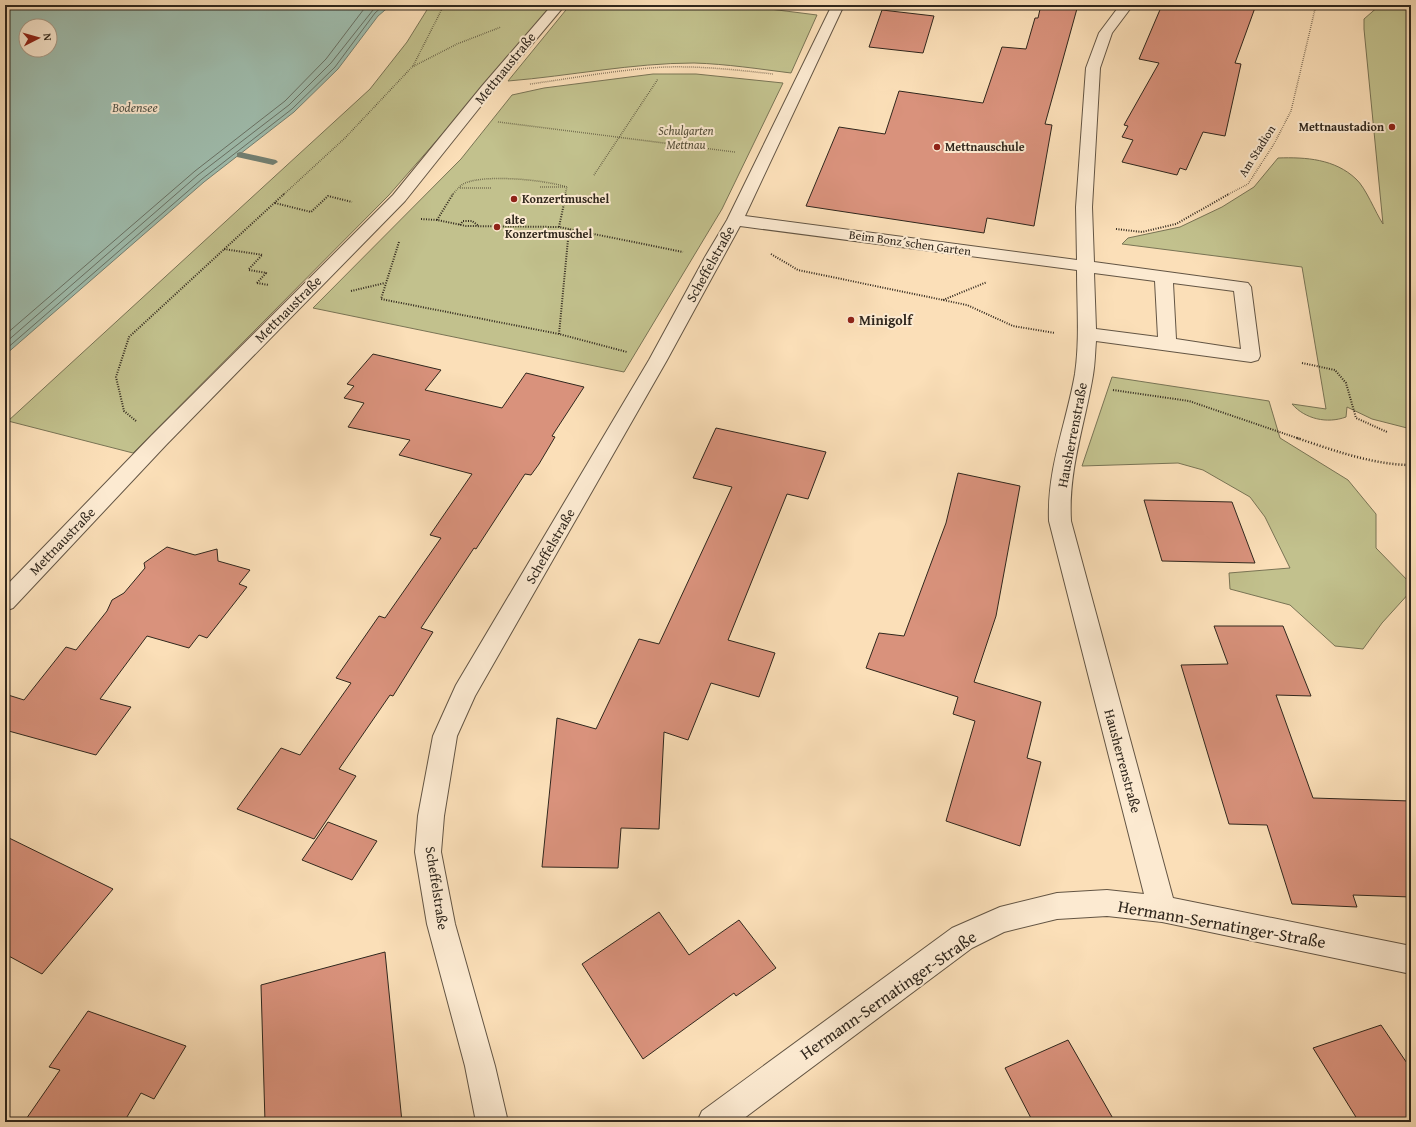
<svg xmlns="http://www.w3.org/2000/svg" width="1416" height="1127" font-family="'Gentium Book Plus',serif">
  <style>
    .green { fill: #c2c18d; stroke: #797455 }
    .water { fill: #9fbdae; stroke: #738174; fill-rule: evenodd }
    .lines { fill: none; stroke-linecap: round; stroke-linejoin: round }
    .shore { stroke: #687266; stroke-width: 1 }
    .stream { fill: #738174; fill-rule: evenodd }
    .building { fill: #d9927c; stroke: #30271d }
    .minor-casing { stroke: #635544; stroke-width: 2 }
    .path-far2 { stroke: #30271d; stroke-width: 1.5; stroke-dasharray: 0.5 1.5; stroke-linecap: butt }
    .path-far1 { stroke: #30271d; stroke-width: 2; stroke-dasharray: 1 1.5; stroke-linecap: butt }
    .path { stroke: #30271d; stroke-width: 2.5; stroke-dasharray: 1 2; stroke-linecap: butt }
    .minor { fill: #fcead1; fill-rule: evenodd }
    .poi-dot { fill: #8f2418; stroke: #fcead1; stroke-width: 1.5 }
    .labels { text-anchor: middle; stroke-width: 4; stroke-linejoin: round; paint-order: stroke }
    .far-poi-label { font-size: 12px; font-weight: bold; fill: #30271d; stroke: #fcead1; text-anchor: start }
    .far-park-label { font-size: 12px; font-style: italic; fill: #544e39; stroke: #fcead1 }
    .far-street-label { font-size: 12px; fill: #30271d; stroke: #fcead1 }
    .far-water-label { font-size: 13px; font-style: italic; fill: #515448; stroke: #fcead1 }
    .street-label { font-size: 14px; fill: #30271d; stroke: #fcead1 }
    .poi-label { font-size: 14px; font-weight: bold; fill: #30271d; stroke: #fcead1; text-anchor: start }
    .near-street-label { font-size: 17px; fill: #30271d; stroke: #fcead1 }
  </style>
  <rect width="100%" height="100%" fill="#fbdfb8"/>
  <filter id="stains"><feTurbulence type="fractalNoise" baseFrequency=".005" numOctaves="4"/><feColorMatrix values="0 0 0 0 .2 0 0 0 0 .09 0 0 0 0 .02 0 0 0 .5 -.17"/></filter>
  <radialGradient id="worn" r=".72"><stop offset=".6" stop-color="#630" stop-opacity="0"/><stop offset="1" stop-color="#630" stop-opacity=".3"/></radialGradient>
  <!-- green -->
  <g class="green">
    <polygon points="430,5 555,5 389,195 133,453 8,421 370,89 407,42"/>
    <path d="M 570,5 L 738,5 L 817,15 L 791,73 C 759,69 727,64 694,63 C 632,63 570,76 508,81 Z"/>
    <path d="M 1380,5 L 1411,5 L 1411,429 L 1372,419 L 1347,407 L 1346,417 C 1327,424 1305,419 1292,404 L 1326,409 L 1302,267 L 1122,244 L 1128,238 L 1180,227 L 1222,207 L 1254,187 L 1278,158 C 1306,157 1335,159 1356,179 C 1366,188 1375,212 1383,224 L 1364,29 L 1364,19 Z"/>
    <polygon points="653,74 696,74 783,83 722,209 624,372 313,308 461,159 512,95 544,88"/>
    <polygon points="1112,377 1269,401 1280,438 1348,480 1376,514 1376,548 1411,584 1411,591 1382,623 1363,649 1335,646 1290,605 1230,589 1229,573 1290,568 1265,517 1250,497 1203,470 1178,463 1082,466"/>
  </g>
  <!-- water -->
  <path class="water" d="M 5,5 L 391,5 L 378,16 L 338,69 L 294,112 L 204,182 L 5,355 ZM 26,26 L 50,26 L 50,50 L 26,50 Z"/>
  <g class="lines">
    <!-- shore -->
    <g class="shore">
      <polyline points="5,335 195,171 285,101 326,59 367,5"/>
      <polyline points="5,343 198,175 289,105 331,63 377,5"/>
      <polyline points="5,350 202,179 292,109 335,67 375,13 384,5"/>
    </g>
    <!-- stream -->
    <polygon class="stream" points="240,152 276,160 278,162 273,165 237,157 237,153"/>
  </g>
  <!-- building -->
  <g class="building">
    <polygon points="1041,5 1078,5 1045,124 1052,125 1034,226 987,218 984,233 806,206 839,127 885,134 899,91 983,103 1002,47 1026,49 1035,18 1038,18"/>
    <polygon points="1162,5 1256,5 1235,63 1241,64 1225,136 1203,132 1186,170 1180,168 1177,175 1122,162 1133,140 1122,137 1128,126 1124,125 1159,63 1139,59"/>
    <polygon points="882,10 934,16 923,53 869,47"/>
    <polygon points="373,354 441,370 425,390 502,408 526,373 584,387 552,436 555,437 539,464 531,475 525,474 476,549 474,548 421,628 433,632 393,696 390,695 339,769 356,776 314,839 237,809 281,748 300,755 351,683 336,678 379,616 385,618 441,538 430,535 472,474 399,455 410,440 348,427 364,403 344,398 354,386 347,384"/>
    <polygon points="716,428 826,452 808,499 787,494 728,640 775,653 759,697 711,683 688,740 664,732 659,829 621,828 618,868 542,867 557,718 596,729 639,639 659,644 732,487 693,478"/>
    <polygon points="958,473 1020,486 996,616 974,682 1041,702 1027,758 1041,762 1020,846 946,821 975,721 953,714 958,697 866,668 879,633 904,636 946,523"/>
    <polygon points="1144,500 1232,502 1255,563 1162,561"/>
    <polygon points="167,547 195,555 217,549 218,561 250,570 239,584 247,587 207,638 199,635 189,648 147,636 100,699 131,707 96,755 5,730 5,694 24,700 66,647 76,650 107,611 112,600 124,593 145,568 144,563"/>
    <polygon points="1214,626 1283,626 1311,696 1276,695 1313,798 1411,801 1411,897 1353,895 1357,907 1292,904 1267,825 1229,824 1181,665 1228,664"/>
    <polygon points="328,822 377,841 352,880 302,860"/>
    <polygon points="5,836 113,889 42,974 5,954"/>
    <polygon points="659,912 689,955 739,920 776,968 736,996 734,993 643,1059 582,964"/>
    <polygon points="385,952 402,1122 265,1122 261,985"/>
    <polygon points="88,1011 186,1046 154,1099 141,1093 124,1122 24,1122 60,1070 49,1067"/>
    <polygon points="1381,1025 1411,1069 1411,1122 1359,1122 1313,1048"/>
    <polygon points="1068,1040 1115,1122 1033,1122 1005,1068"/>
  </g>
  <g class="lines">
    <!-- minor casing -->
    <g class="minor-casing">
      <g id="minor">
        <polygon points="552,5 565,5 492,92 405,201 166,445 13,608 5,611 5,587 152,435 393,195 482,86"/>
        <path d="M 832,5 L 844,5 L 745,216 L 1077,260 L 1076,207 L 1086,68 L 1099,33 L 1120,5 L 1133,5 L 1112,33 L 1100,68 L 1092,207 L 1094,262 L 1248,283 L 1251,287 L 1260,356 L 1258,360 L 1251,362 L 1096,341 C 1095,352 1095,364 1093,375 C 1085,424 1068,470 1071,521 L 1173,898 L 1411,946 L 1411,974 L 1162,922 L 1107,916 L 1057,919 L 1004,932 L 972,948 L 739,1122 L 697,1122 L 702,1111 L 952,928 L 1000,907 L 1057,893 L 1107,890 L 1144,894 L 1049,521 C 1047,468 1066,425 1075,374 C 1080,340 1077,305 1077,270 L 740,226 L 667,360 L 475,696 L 457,736 L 444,816 L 441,852 L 455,924 L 495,1066 L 508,1122 L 476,1122 L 465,1066 L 427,924 L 415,852 L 418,816 L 433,736 L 456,685 L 649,360 L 705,257 L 727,220 ZM 1094,273 L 1155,281 L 1158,337 L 1096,329 ZM 1173,283 L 1234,291 L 1241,349 L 1176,339 Z"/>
      </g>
    </g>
    <!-- path-far2 -->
    <g class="path-far2">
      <polyline points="1360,5 1360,10"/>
      <polyline points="413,66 444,5"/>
      <path d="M 530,84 C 575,78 621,69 666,67 C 702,66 738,70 773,74"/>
      <polyline points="498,122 735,152"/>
      <polyline points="594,175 658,79"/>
      <polyline points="540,187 566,187"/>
      <polyline points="460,188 491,188"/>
      <polyline points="283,195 345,138 412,67 457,44 501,27"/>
      <path d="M 452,195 C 456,191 460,185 465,183 C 487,174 545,180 567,187"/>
      <polyline points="565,195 567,187"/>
      <polyline points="1227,195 1248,184 1274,144 1291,111 1316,5"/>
    </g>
    <!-- path-far1 -->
    <g class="path-far1">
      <polyline points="275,203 311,212 328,196 352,202"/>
      <polyline points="421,219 437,220 466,226 559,227 683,252"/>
      <polyline points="437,220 453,194"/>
      <polyline points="460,225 463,221 472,221 479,226"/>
      <polyline points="559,227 566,194"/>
      <polyline points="1116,229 1142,232 1176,224 1229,194"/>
      <polyline points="399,242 381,299 559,334 627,352"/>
      <polyline points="224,249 263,255"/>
      <polyline points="771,254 798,270 967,305 1013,326 1055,333"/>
      <polyline points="249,269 262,255"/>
      <polyline points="249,270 267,273"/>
      <polyline points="257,283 269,285"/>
      <polyline points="257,283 266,273"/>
      <polyline points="351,291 385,283"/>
      <polyline points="943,300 987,282"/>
      <polyline points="559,334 569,229"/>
      <polyline points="1302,363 1335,370 1346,383 1356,418 1387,432"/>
      <polyline points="1113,390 1189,401 1300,439"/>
      <polyline points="136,421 124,411 116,377 129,337 284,194"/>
    </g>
    <!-- path -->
    <path class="path" d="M 1297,438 C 1332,450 1374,465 1411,465"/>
    <!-- minor -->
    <use href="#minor" class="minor"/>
  </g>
  <!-- markers -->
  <g class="poi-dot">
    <circle cx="1392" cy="127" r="4"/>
    <circle cx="937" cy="147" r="4"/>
    <circle cx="514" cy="199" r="4"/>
    <circle cx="497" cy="227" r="4"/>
    <circle cx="851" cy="320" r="4"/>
  </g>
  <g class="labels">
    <!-- far-poi labels -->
    <g class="far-poi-label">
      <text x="1384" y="131" text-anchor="end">Mettnaustadion</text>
      <text x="945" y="151">Mettnauschule</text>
      <text x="522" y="203">Konzertmuschel</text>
      <text x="505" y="224">alte<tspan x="505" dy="14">Konzertmuschel</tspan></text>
    </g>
    <!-- far-park labels -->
    <g class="far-park-label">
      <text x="686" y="135">Schulgarten<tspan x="686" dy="14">Mettnau</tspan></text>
    </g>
    <!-- far-street labels -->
    <g class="far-street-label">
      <text transform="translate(1257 151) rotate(-58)" y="4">Am Stadion</text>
      <text transform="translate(910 243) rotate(8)" y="4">Beim Bonz´schen Garten</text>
    </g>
    <!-- far-water labels -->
    <g class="far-water-label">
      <text x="135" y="112">Bodensee</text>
    </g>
    <!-- street labels -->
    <g class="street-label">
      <text transform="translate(505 68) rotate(-51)" y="5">Mettnaustraße</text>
      <text transform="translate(710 264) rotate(-61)" y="5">Scheffelstraße</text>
      <text transform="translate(288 309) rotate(-45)" y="5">Mettnaustraße</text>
      <text transform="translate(1072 435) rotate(-79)" y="5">Hausherrenstraße</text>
      <text transform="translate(62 541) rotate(-46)" y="5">Mettnaustraße</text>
      <text transform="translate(550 546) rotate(-60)" y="5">Scheffelstraße</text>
      <text transform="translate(1123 761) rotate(75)" y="5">Hausherrenstraße</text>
      <text transform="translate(437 888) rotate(81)" y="5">Scheffelstraße</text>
    </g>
    <!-- poi labels -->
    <g class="poi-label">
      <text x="859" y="325">Minigolf</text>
    </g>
    <!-- near-street labels -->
    <g class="near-street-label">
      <text transform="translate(1222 924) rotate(10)" y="6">Hermann-Sernatinger-Straße</text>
      <text transform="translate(888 995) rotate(-35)" y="6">Hermann-Sernatinger-Straße</text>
    </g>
  </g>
  <!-- margin -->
  <rect width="1416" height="1127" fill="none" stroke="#fbdfb8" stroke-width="20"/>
  <rect x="6" y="6" width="1404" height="1115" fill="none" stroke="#30271d" stroke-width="2"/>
  <rect x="10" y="10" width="1396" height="1107" fill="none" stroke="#30271d"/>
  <!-- north arrow -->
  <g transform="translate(38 38) rotate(84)"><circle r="19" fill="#fcead1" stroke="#aa9c89"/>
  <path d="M0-3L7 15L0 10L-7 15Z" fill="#8f2418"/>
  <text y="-6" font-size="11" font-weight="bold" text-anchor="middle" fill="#30271d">N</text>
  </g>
  <rect width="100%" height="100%" filter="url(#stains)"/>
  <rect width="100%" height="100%" fill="url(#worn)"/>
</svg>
